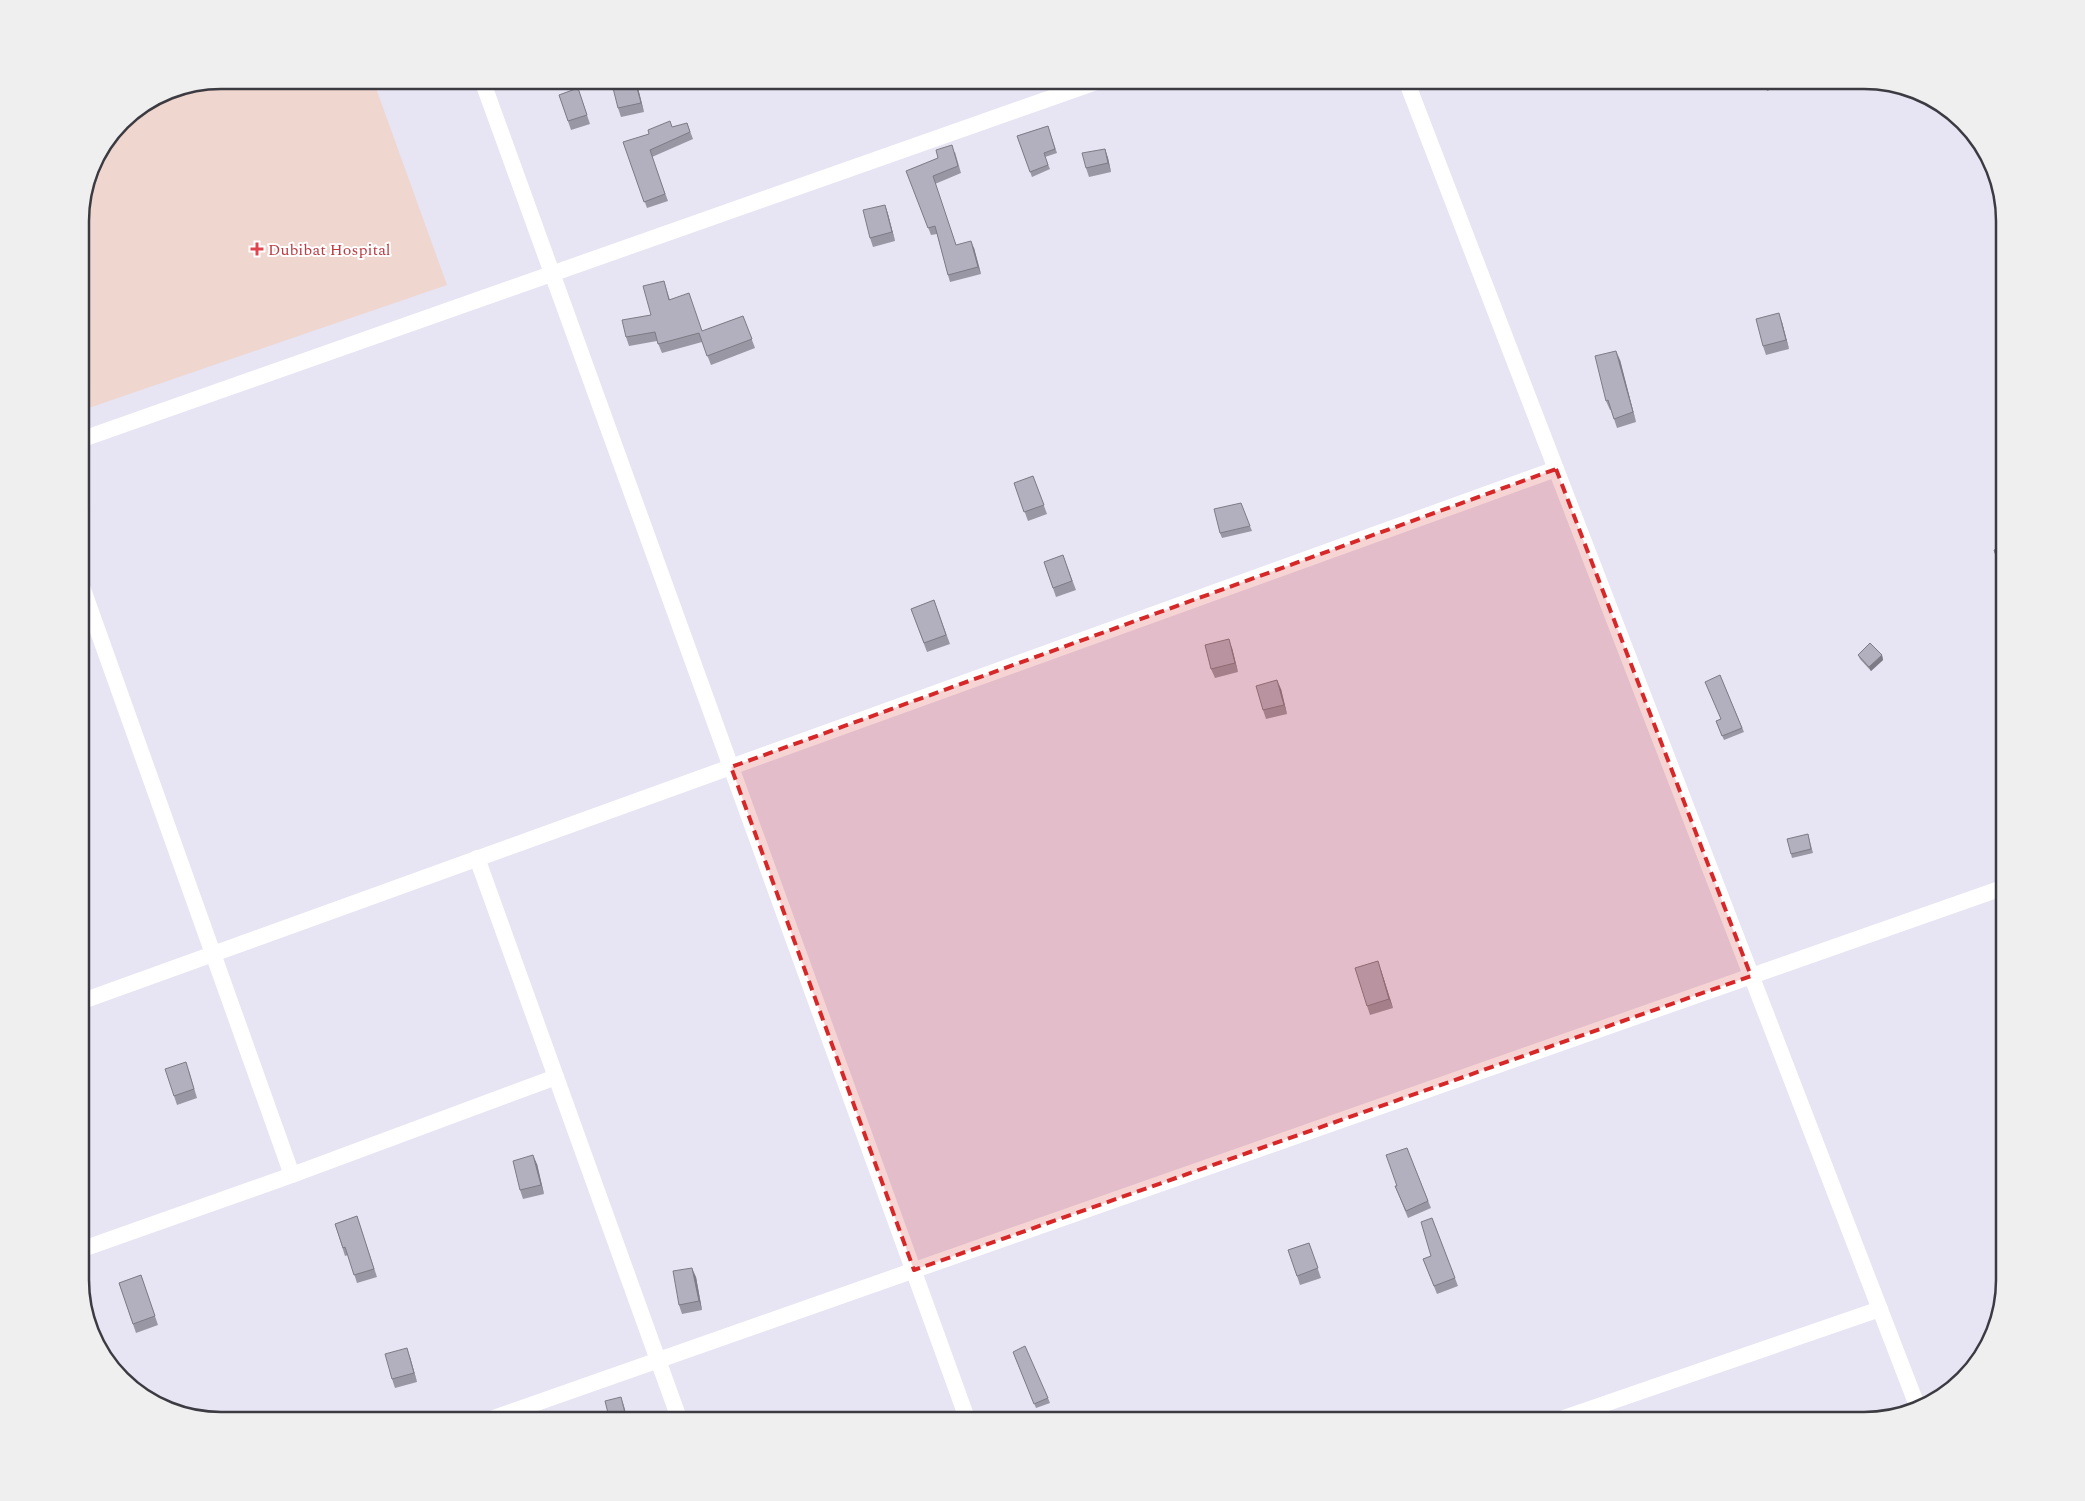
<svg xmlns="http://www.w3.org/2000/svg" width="2085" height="1501" font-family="Spectral,serif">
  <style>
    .medical { fill: #efd6cf }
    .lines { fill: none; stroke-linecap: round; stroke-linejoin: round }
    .street { stroke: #fff; stroke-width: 16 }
    .wall { fill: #9997a3 }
    .shaded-wall { fill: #7d7b85 }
    .building { fill: #b2b0be; stroke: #7d7b85 }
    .marked { fill: #d62828; fill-opacity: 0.2; stroke: #d62828; stroke-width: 4; stroke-dasharray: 10 6; stroke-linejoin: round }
    .health-dot { fill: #e0444e; stroke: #fff; stroke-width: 2 }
    .labels { text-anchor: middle; stroke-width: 4; stroke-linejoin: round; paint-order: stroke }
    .health-label { font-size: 16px; fill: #be3a42; stroke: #fff; text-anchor: start }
    .rim { fill: none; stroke: #3c3b41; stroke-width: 2.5 }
  </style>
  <rect width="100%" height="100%" fill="#e7e4f3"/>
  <!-- medical -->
  <polygon class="medical" points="221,80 373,80 447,285 80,411 80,212 94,159 122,121 167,91"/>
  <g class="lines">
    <!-- street -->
    <g class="street">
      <polyline points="482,80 968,1421"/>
      <polyline points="1406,80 1918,1408"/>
      <polyline points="80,440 1102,80"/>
      <polyline points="80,581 292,1175"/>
      <polyline points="477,858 680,1421"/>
      <polyline points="80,1002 1556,469"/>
      <polyline points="80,1250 292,1175 556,1077"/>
      <polyline points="485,1421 2005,887"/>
      <polyline points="1555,1421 1880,1309"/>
    </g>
  </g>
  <!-- wall -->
  <g class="wall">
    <polygon points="636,80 644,112 621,117 618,108"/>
    <polygon points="1762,80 1796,80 1767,91"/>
    <polygon points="578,88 590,124 571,130 559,95"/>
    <polygon points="687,123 693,139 652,157 668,201 647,208 623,142"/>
    <polygon points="1048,126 1057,153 1045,157 1050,169 1032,177 1017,136"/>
    <polygon points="1105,149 1108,158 1111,172 1089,177 1086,168"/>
    <polygon points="955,152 961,173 935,184 956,245 974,248 981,274 950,282 948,275 937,234 931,235 906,171"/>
    <polygon points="885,205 888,214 895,241 873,247 870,238"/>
    <polygon points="664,281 670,300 702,331 743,316 755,348 711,365 702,342 662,353 657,341 629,346 626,337 651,315"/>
    <polygon points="1782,322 1789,349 1766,355 1763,346"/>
    <polygon points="1620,360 1636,422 1617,428 1611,410 1610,410 1606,401"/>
    <polygon points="1033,476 1047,514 1028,521 1014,483"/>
    <polygon points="1250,526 1252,531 1222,538 1220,533"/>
    <polygon points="1063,555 1076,590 1056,597 1044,562"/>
    <polygon points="934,600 950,644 927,652 911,609"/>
    <polygon points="1232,648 1238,672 1215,678 1211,669"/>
    <polygon points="1858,655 1882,655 1883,660 1871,671 1860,659"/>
    <polygon points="1720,675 1744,732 1724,740 1716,721 1721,719"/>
    <polygon points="1281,689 1287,714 1266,719 1263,710"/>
    <polygon points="1808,834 1813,853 1792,858 1791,854"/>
    <polygon points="1381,970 1393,1008 1370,1015 1367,1006"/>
    <polygon points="189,1071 197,1098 177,1105 174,1096"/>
    <polygon points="1407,1148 1431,1208 1408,1218 1395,1186 1397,1186"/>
    <polygon points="537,1164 544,1194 523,1199 520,1190"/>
    <polygon points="357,1216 377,1277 357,1283 348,1255 345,1256 335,1224"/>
    <polygon points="1432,1218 1458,1286 1437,1294 1423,1259 1431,1256"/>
    <polygon points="1309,1243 1321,1278 1300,1285 1288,1250"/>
    <polygon points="141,1275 158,1325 136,1333 119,1283"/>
    <polygon points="696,1277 702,1310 682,1314 679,1305"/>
    <polygon points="1013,1352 1048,1398 1050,1403 1036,1408"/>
    <polygon points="410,1357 417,1382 395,1388 392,1379"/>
  </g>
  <!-- shaded-wall -->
  <g class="shaded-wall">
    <polygon points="635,80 636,80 644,112 641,103"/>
    <polygon points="1105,149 1108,158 1111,172 1108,163"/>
    <polygon points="885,205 888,214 895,241 892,232"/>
    <polygon points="971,241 974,248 981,274 978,267"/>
    <polygon points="1779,313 1782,322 1789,349 1786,340"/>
    <polygon points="1616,351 1620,360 1636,422 1633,412"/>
    <polygon points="1229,639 1232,648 1238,672 1235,663"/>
    <polygon points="1882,655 1883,660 1871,671 1869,667"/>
    <polygon points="1277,680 1281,689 1287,714 1284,705"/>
    <polygon points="1378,961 1381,970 1393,1008 1389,999"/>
    <polygon points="533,1155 537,1164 544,1194 541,1185"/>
    <polygon points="692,1268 696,1277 702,1310 699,1301"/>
    <polygon points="407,1348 410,1357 417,1382 414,1373"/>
    <polygon points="621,1397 624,1406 628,1421 627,1421"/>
  </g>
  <!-- building -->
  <g class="building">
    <polygon points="611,80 635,80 641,103 618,108"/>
    <polygon points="578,88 587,115 568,121 559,95"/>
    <polygon points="670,121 672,127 687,123 690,132 650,150 665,194 644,202 623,142 649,134 648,130"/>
    <polygon points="1048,126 1055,149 1044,153 1048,165 1030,172 1017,136"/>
    <polygon points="952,145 958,166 933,176 956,245 971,241 978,267 948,275 935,226 928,228 906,171 938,158 936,150"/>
    <polygon points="1105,149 1108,163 1086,168 1082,153"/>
    <polygon points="885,205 892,232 870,238 863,210"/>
    <polygon points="664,281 669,300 689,293 702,331 743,316 752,339 707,356 699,333 658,344 655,332 626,337 622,320 651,315 643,286"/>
    <polygon points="1779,313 1786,340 1763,346 1756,319"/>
    <polygon points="1616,351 1633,412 1614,419 1608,400 1606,401 1595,356"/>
    <polygon points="1033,476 1044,505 1024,512 1014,483"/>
    <polygon points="1241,503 1250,526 1220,533 1214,509"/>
    <polygon points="2005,546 2005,582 1994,550"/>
    <polygon points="1063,555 1072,581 1053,588 1044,562"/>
    <polygon points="934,600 946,635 924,643 911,609"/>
    <polygon points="1229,639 1235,663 1211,669 1205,645"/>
    <polygon points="1870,643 1882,655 1869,667 1858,655"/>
    <polygon points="1720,675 1742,728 1722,736 1716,721 1721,719 1705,682"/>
    <polygon points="1277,680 1284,705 1263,710 1256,686"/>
    <polygon points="1808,834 1811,849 1791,854 1787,839"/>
    <polygon points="1378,961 1389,999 1367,1006 1355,968"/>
    <polygon points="186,1062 194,1089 174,1096 165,1069"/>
    <polygon points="1407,1148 1428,1201 1406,1211 1395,1186 1397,1186 1386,1155"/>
    <polygon points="533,1155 541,1185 520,1190 513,1161"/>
    <polygon points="357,1216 374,1269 354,1275 345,1247 343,1248 335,1224"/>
    <polygon points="1432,1218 1455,1278 1434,1286 1423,1259 1431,1256 1421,1222"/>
    <polygon points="1309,1243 1318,1268 1297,1276 1288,1250"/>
    <polygon points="692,1268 699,1301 679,1305 673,1271"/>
    <polygon points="141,1275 155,1316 133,1324 119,1283"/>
    <polygon points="1025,1346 1048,1398 1034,1404 1013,1352"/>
    <polygon points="407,1348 414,1373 392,1379 385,1354"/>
    <polygon points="621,1397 627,1421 610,1421 605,1401"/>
  </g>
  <!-- marked area -->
  <path class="marked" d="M 1556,469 L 1751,976 L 914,1270 L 731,767 Z"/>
  <!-- markers -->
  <path class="health-dot" d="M254.5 241.5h5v5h5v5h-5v5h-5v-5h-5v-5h5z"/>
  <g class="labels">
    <!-- health labels -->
    <g class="health-label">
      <text x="268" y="255">Dubibat Hospital</text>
    </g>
  </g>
  <!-- crop -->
  <path d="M0 0H2085V1501H0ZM221 89H1864A132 132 0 0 1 1996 221V1280A132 132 0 0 1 1864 1412H221A132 132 0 0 1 89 1280V221A132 132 0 0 1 221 89Z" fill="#efeff0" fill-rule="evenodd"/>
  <path class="rim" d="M221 89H1864A132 132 0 0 1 1996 221V1280A132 132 0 0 1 1864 1412H221A132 132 0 0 1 89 1280V221A132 132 0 0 1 221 89Z"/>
</svg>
